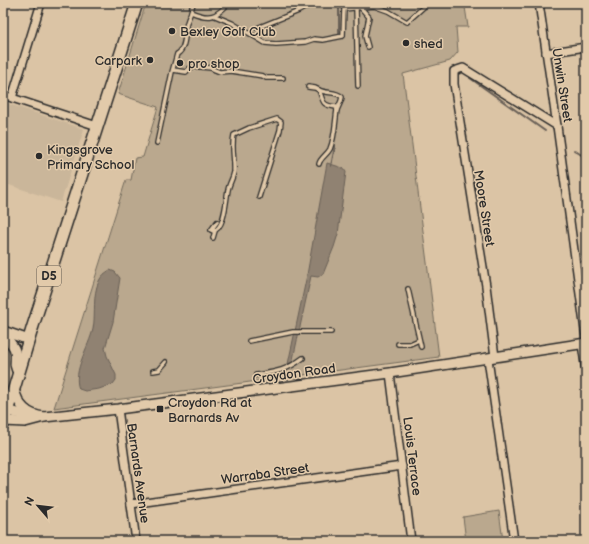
<svg xmlns="http://www.w3.org/2000/svg" width="589" height="544" font-family="'Balsamiq Sans',sans-serif">
  <style>
    .built { fill: #cab69a }
    .green { fill: #baa88e; stroke: #726a5c }
    .water { fill: #908272; stroke: #685f56 }
    .lines { fill: none; stroke-linecap: round; stroke-linejoin: round }
    .stream { stroke: #685f56; stroke-width: 2 }
    .service-casing { stroke: #2b2b2b; stroke-width: 6 }
    .minor-casing { stroke: #2b2b2b; stroke-width: 10 }
    .secondary-casing { stroke: #2b2b2b; stroke-width: 12 }
    .primary-casing { stroke: #2b2b2b; stroke-width: 14 }
    .service { stroke: #e2caaa; stroke-width: 3.5 }
    .minor { stroke: #e2caaa; stroke-width: 7 }
    .secondary { stroke: #e2caaa; stroke-width: 9 }
    .primary { stroke: #e2caaa; stroke-width: 11 }
    .poi-dot { fill: #2b2b2b; stroke: #e2caaa; stroke-width: 1.5 }
    .labels { text-anchor: middle; stroke-width: 3; stroke-linejoin: round; paint-order: stroke }
    .shield { fill: #e2caaa; stroke: #625b51; stroke-width: 1 }
    .shield-label { font-size: 12px; font-weight: bold; fill: #2b2b2b }
    .poi-label { font-size: 13px; fill: #2b2b2b; stroke: #e2caaa; text-anchor: start }
    .street-label { font-size: 13px; fill: #2b2b2b; stroke: #e2caaa }
  </style>
  <rect width="100%" height="100%" fill="#dbc4a5"/>
  <filter id="ink" filterUnits="userSpaceOnUse"><feTurbulence type="fractalNoise" baseFrequency=".025" numOctaves="2"/><feDisplacementMap in="SourceGraphic" scale="8" xChannelSelector="R" yChannelSelector="G"/><feConvolveMatrix kernelMatrix="1 2 1 2 8 2 1 2 1" color-interpolation-filters="sRGB"/></filter>
  <g filter="url(#ink)">
    <!-- built -->
    <polygon class="built" points="3,102 84,129 61,202 3,183"/>
    <!-- green -->
    <g class="green">
      <polygon points="146,3 486,3 486,5 465,7 468,27 456,27 458,52 450,61 403,74 439,357 54,408 126,180 131,180 135,158 143,157 158,107 118,94"/>
      <polygon points="499,511 503,541 466,541 463,517"/>
    </g>
    <!-- water -->
    <g class="water">
      <polygon points="327,163 343,168 346,172 338,234 334,247 323,274 318,277 311,276 292,364 288,364 307,275"/>
      <path d="M 110,270 L 115,272 L 120,278 L 113,322 L 105,348 L 107,356 L 116,375 L 116,380 L 113,384 L 99,389 L 85,391 L 79,389 C 72,371 89,347 93,329 C 96,313 92,296 99,281 C 102,275 105,273 110,270 Z"/>
    </g>
    <g class="lines">
      <!-- stream -->
      <g class="stream">
        <polyline points="339,7 339,33"/>
        <polyline points="470,78 545,131"/>
        <polyline points="574,150 586,158"/>
        <polyline points="331,166 335,146"/>
      </g>
      <!-- service casing -->
      <g class="service-casing">
        <g id="service">
          <path d="M 193,3 L 191,12 C 210,20 216,17 229,3"/>
          <polyline points="356,8 358,86"/>
          <polyline points="361,8 369,17 365,36 368,47"/>
          <polyline points="215,16 232,23 265,43 276,44 305,42 314,39 323,40 343,36 344,9 374,6 388,11 407,22 428,3"/>
          <polyline points="257,28 299,11 313,3"/>
          <polyline points="173,70 186,72 191,67 201,67 211,68 215,70 220,72 231,71 263,76 266,78 283,78"/>
          <path d="M 308,87 L 315,88 L 319,90 C 324,102 321,105 336,107 L 337,110 C 335,123 335,137 330,149 C 327,155 320,158 319,164"/>
          <path d="M 319,90 C 327,94 336,91 342,97 L 341,101 L 337,110"/>
          <path d="M 157,143 L 172,72 L 177,54 C 185,50 185,36 186,28 C 186,23 189,17 191,12"/>
          <path d="M 217,222 L 211,230 L 213,231 C 225,229 226,199 228,190 C 229,184 233,178 234,172 C 235,160 231,147 234,135 L 249,128 L 277,119 L 281,122 L 280,130 L 259,197"/>
          <polyline points="213,238 215,231"/>
          <polyline points="408,289 421,347"/>
          <polyline points="249,341 293,332 331,332"/>
          <polyline points="398,344 410,344 419,340"/>
          <polyline points="153,371 159,370 166,362"/>
          <path d="M 256,375 C 276,372 286,371 303,358"/>
        </g>
      </g>
      <!-- minor casing -->
      <g class="minor-casing">
        <g id="minor">
          <polyline points="539,3 557,126 586,338"/>
          <polyline points="546,53 586,47"/>
          <polyline points="3,95 97,126"/>
          <polyline points="12,98 41,3"/>
          <polyline points="582,344 586,371"/>
          <polyline points="495,357 486,286 454,84 454,71 463,68 557,126"/>
          <polyline points="488,359 514,541"/>
          <polyline points="390,373 411,541"/>
          <polyline points="118,409 136,541"/>
          <polyline points="131,504 402,466"/>
        </g>
      </g>
      <!-- secondary casing -->
      <g class="secondary-casing">
        <g id="secondary">
          <polyline points="3,331 29,340"/>
          <path d="M 3,335 C 8,340 14,345 15,351 C 17,361 12,363 19,374"/>
          <path d="M 14,389 C 18,406 27,415 44,417"/>
          <polyline points="8,411 32,416"/>
          <polyline points="4,421 25,422 44,417 118,409 390,373 586,343"/>
        </g>
      </g>
      <!-- primary casing -->
      <g class="primary-casing">
        <polyline id="primary" points="3,425 32,329 137,3"/>
      </g>
      <!-- service -->
      <use href="#service" class="service"/>
      <!-- minor -->
      <use href="#minor" class="minor"/>
      <!-- secondary -->
      <use href="#secondary" class="secondary"/>
      <!-- primary -->
      <use href="#primary" class="primary"/>
    </g>
  </g>
  <!-- markers -->
  <g class="poi-dot">
    <circle cx="172" cy="31" r="4"/>
    <circle cx="406" cy="43" r="4"/>
    <circle cx="150" cy="60" r="4"/>
    <circle cx="180" cy="63" r="4"/>
    <circle cx="39" cy="156" r="4"/>
    <rect x="156" y="405" width="8" height="8" rx="2"/>
  </g>
  <g class="labels">
    <!-- shield labels -->
    <rect class="shield" x="37" y="266" width="24" height="20" rx="3"/>
    <g class="shield-label">
      <text x="49" y="280">D5</text>
    </g>
    <!-- poi labels -->
    <g class="poi-label">
      <text x="180" y="36">Bexley Golf Club</text>
      <text x="414" y="48">shed</text>
      <text x="142" y="65" text-anchor="end">Carpark</text>
      <text x="188" y="68">pro shop</text>
      <text x="47" y="154">Kingsgrove<tspan x="47" dy="15">Primary School</tspan></text>
      <text x="168" y="407">Croydon Rd at<tspan x="168" dy="15">Barnards Av</tspan></text>
    </g>
    <!-- street labels -->
    <g class="street-label">
      <text transform="translate(563 85) rotate(81)" y="5">Unwin Street</text>
      <text transform="translate(485 208) rotate(81)" y="5">Moore Street</text>
      <text transform="translate(294 373) rotate(-8)" y="5">Croydon Road</text>
      <text transform="translate(413 456) rotate(83)" y="5">Louis Terrace</text>
      <text transform="translate(139 473) rotate(82)" y="5">Barnards Avenue</text>
      <text transform="translate(265 473) rotate(-8)" y="5">Warraba Street</text>
    </g>
  </g>
  <!-- margin -->
  <rect width="589" height="544" fill="none" stroke="#e2caaa" stroke-width="16"/>
  <rect x="8" y="8" width="573" height="528" fill="none" stroke="#2b2b2b" stroke-width="1.5" filter="url(#ink)"/>
  <!-- north arrow -->
  <g transform="translate(38 506) rotate(298)" stroke="#e2caaa" stroke-width="3" paint-order="stroke">
  <path d="M0-3L7 15L0 10L-7 15Z" fill="#2b2b2b"/>
  <text y="-6" font-size="11" font-weight="bold" text-anchor="middle" fill="#2b2b2b">N</text>
  </g>
</svg>
